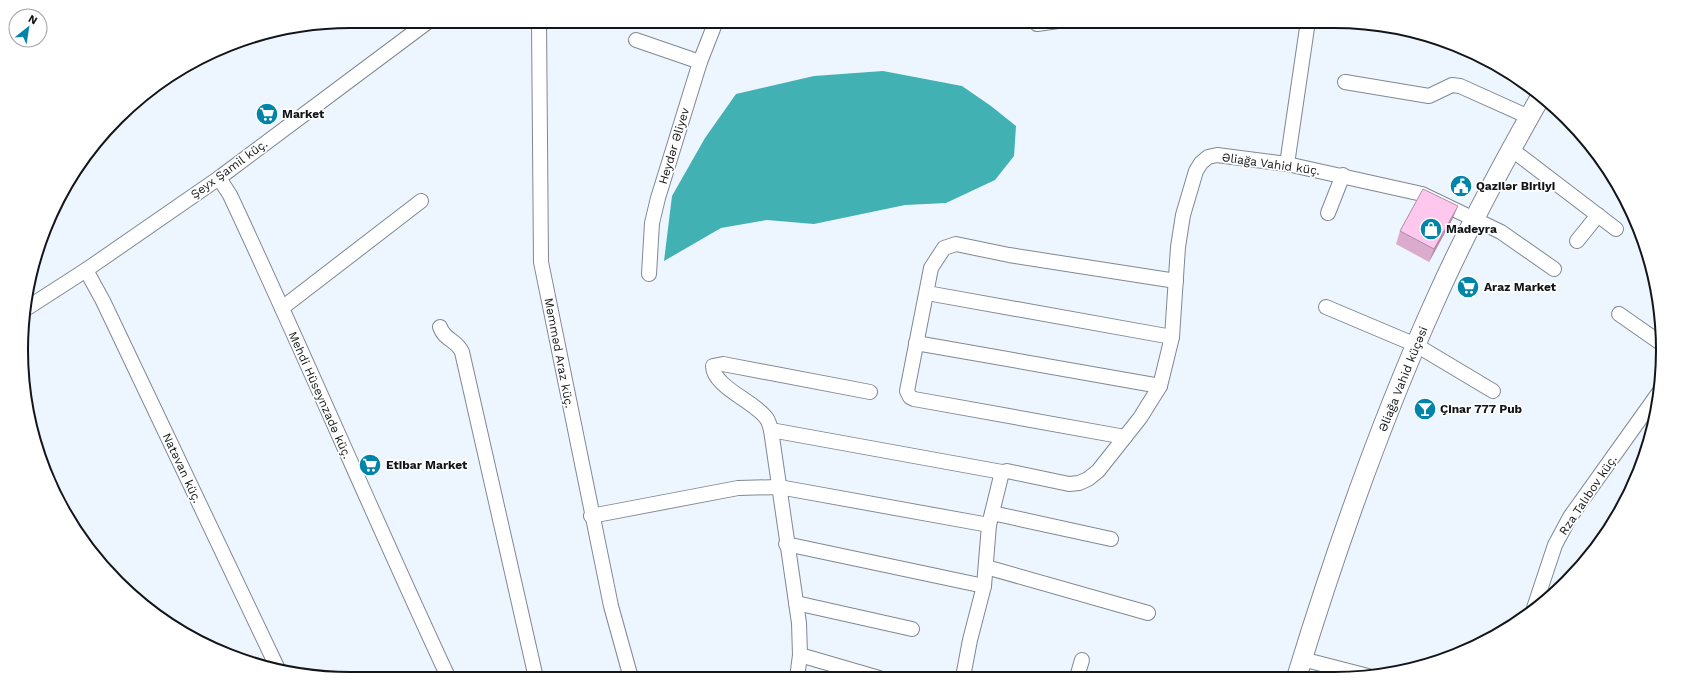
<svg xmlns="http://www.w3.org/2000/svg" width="1684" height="700" font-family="'Work Sans',sans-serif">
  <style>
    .water { fill: #42b1b4 }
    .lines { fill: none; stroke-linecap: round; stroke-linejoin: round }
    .minor-casing { stroke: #818891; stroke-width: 16 }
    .secondary-casing { stroke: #818891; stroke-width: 21 }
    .minor { stroke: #fff; stroke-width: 14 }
    .secondary { stroke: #fff; stroke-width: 19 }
    .wall { fill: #daabcd }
    .shaded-wall { fill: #b18ba7 }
    .building { fill: #fdc7ee; stroke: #b18ba7 }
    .labels { text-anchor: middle; stroke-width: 3.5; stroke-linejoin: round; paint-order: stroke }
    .poi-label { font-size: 12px; font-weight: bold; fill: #131619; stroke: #fff; text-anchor: start }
    .street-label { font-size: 12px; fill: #131619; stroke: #fff }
    .rim { fill: none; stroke: #131619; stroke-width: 2 }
  </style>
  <rect width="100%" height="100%" fill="#edf5ff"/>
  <!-- water -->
  <polygon class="water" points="883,71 962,86 991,106 1016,126 1014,156 995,180 946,203 905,205 814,224 767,220 721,228 664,261 672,196 705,138 736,94 814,76"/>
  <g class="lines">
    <!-- minor casing -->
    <g class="minor-casing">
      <g id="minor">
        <polyline points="539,21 541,262 611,606 631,678"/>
        <polyline points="1037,24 1058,21"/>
        <polyline points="636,40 700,62"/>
        <polyline points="1345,82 1429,96 1452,85 1460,86 1529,117"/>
        <polyline points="1511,149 1616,229"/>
        <polyline points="1287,164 1308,21"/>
        <path d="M 219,178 L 230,195 C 305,355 374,518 449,679"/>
        <polyline points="1328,213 1343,175"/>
        <polyline points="1577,241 1598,215"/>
        <polyline points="86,270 103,301 277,667"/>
        <polyline points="649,274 652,223 658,198 700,62 716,21"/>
        <polyline points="927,293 1172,337"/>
        <polyline points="1326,307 1416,345 1493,391"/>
        <polyline points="282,308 421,201"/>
        <polyline points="24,310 86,270 219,178 429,21"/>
        <polyline points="1619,314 1662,344"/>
        <path d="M 440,327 C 445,341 456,339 462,352 L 536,678"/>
        <polyline points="916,343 1160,386"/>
        <polyline points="771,430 1002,472"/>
        <polyline points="1125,437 914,399 910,397 907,391 931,268 944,248 956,244 1009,255 1176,281"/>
        <polyline points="992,513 1111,539"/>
        <polyline points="591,516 738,488 779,487 989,525"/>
        <polyline points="786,544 984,586"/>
        <polyline points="986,567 1148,613"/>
        <polyline points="796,603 912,629"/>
        <polyline points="1534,608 1555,545 1570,517 1660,391"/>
        <polyline points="800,655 879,678"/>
        <polyline points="1302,659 1368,676"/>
        <polyline points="963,677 970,640 984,586 989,525 1002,472 1007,471 1069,484 1079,483 1088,479 1098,471 1140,418 1160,386 1172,337 1178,247 1183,215 1196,171 1201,163 1208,157 1217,155 1287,164 1422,194 1501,232 1554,269"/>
        <polyline points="1077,677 1082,660"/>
        <path d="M 797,678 L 800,655 L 799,623 L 771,430 C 770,427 769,422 767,419 C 756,402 713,387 713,366 L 723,364 L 870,392"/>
      </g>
    </g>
    <!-- secondary casing -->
    <g class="secondary-casing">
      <path id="secondary" d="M 1297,676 C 1336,549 1380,423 1435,301 C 1466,231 1503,163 1541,96"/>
    </g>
    <!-- minor -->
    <use href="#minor" class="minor"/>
    <!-- secondary -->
    <use href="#secondary" class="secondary"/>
  </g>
  <!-- wall -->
  <polygon class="wall" points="1453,218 1429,262 1396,244 1400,231"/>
  <!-- shaded-wall -->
  <polygon class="shaded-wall" points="1458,206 1453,218 1429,262 1434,249"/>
  <!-- building -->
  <polygon class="building" points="1423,189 1458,206 1434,249 1400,231"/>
  <!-- icons -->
  <defs>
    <g id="supermarket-disc" transform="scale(1.15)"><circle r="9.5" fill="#0084a7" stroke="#fff"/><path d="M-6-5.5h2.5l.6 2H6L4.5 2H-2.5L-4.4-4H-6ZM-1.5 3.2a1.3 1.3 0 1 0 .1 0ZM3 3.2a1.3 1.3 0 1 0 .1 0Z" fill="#fff"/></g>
    <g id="civic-disc" transform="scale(1.15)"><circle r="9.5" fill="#0084a7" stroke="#fff"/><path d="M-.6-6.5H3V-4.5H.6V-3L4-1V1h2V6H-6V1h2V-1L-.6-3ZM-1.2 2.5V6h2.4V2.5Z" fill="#fff"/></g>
    <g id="shop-disc" transform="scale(1.15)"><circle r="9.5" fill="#0084a7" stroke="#fff"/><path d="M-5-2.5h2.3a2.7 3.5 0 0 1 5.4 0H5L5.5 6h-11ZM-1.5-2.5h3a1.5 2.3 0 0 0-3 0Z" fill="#fff"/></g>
    <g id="bar-disc" transform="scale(1.15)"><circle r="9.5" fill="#0084a7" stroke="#fff"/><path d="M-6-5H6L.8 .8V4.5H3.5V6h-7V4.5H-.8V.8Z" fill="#fff"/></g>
  </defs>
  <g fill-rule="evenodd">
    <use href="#supermarket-disc" x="267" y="114"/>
    <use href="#civic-disc" x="1461" y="186"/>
    <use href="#shop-disc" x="1431" y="229"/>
    <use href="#supermarket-disc" x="1468" y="287"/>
    <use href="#bar-disc" x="1425" y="409"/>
    <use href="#supermarket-disc" x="370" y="465"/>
  </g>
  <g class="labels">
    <!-- poi labels -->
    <g class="poi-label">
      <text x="282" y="118">Market</text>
      <text x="1476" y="190">Qazilər Birliyi</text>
      <text x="1446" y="233">Madeyra</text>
      <text x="1484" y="291">Araz Market</text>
      <text x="1440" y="413">Çinar 777 Pub</text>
      <text x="386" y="469">Etibar Market</text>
    </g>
    <!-- street labels -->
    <g class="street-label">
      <text transform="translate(674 146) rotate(-73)" y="4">Heydər Əliyev</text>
      <text transform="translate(1271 164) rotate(8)" y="4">Əliağa Vahid küç.</text>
      <text transform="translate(229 169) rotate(-36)" y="4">Şeyx Şamil küç.</text>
      <text transform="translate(559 353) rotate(79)" y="4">Məmməd Araz küç.</text>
      <text transform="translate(1403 379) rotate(-68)" y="4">Əliağa Vahid küçəsi</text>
      <text transform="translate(320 395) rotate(66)" y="4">Mehdi Hüseynzadə küç.</text>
      <text transform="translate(182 468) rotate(65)" y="4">Natəvan küç.</text>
      <text transform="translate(1588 495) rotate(-56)" y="4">Rza Talıbov küç.</text>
    </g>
  </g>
  <!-- crop -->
  <path d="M0 0H1684V700H0ZM350 28H1334A322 322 0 0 1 1656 350V350A322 322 0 0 1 1334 672H350A322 322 0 0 1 28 350V350A322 322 0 0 1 350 28Z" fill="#fff" fill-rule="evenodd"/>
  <path class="rim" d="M350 28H1334A322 322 0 0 1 1656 350V350A322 322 0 0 1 1334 672H350A322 322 0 0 1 28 350V350A322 322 0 0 1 350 28Z"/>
  <!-- north arrow -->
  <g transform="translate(28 28) rotate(30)"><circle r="19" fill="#ffffff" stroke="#a1a2a3"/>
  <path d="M0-3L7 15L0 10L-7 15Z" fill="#0084a7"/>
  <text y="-6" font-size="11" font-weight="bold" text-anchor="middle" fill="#131619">N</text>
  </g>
</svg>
